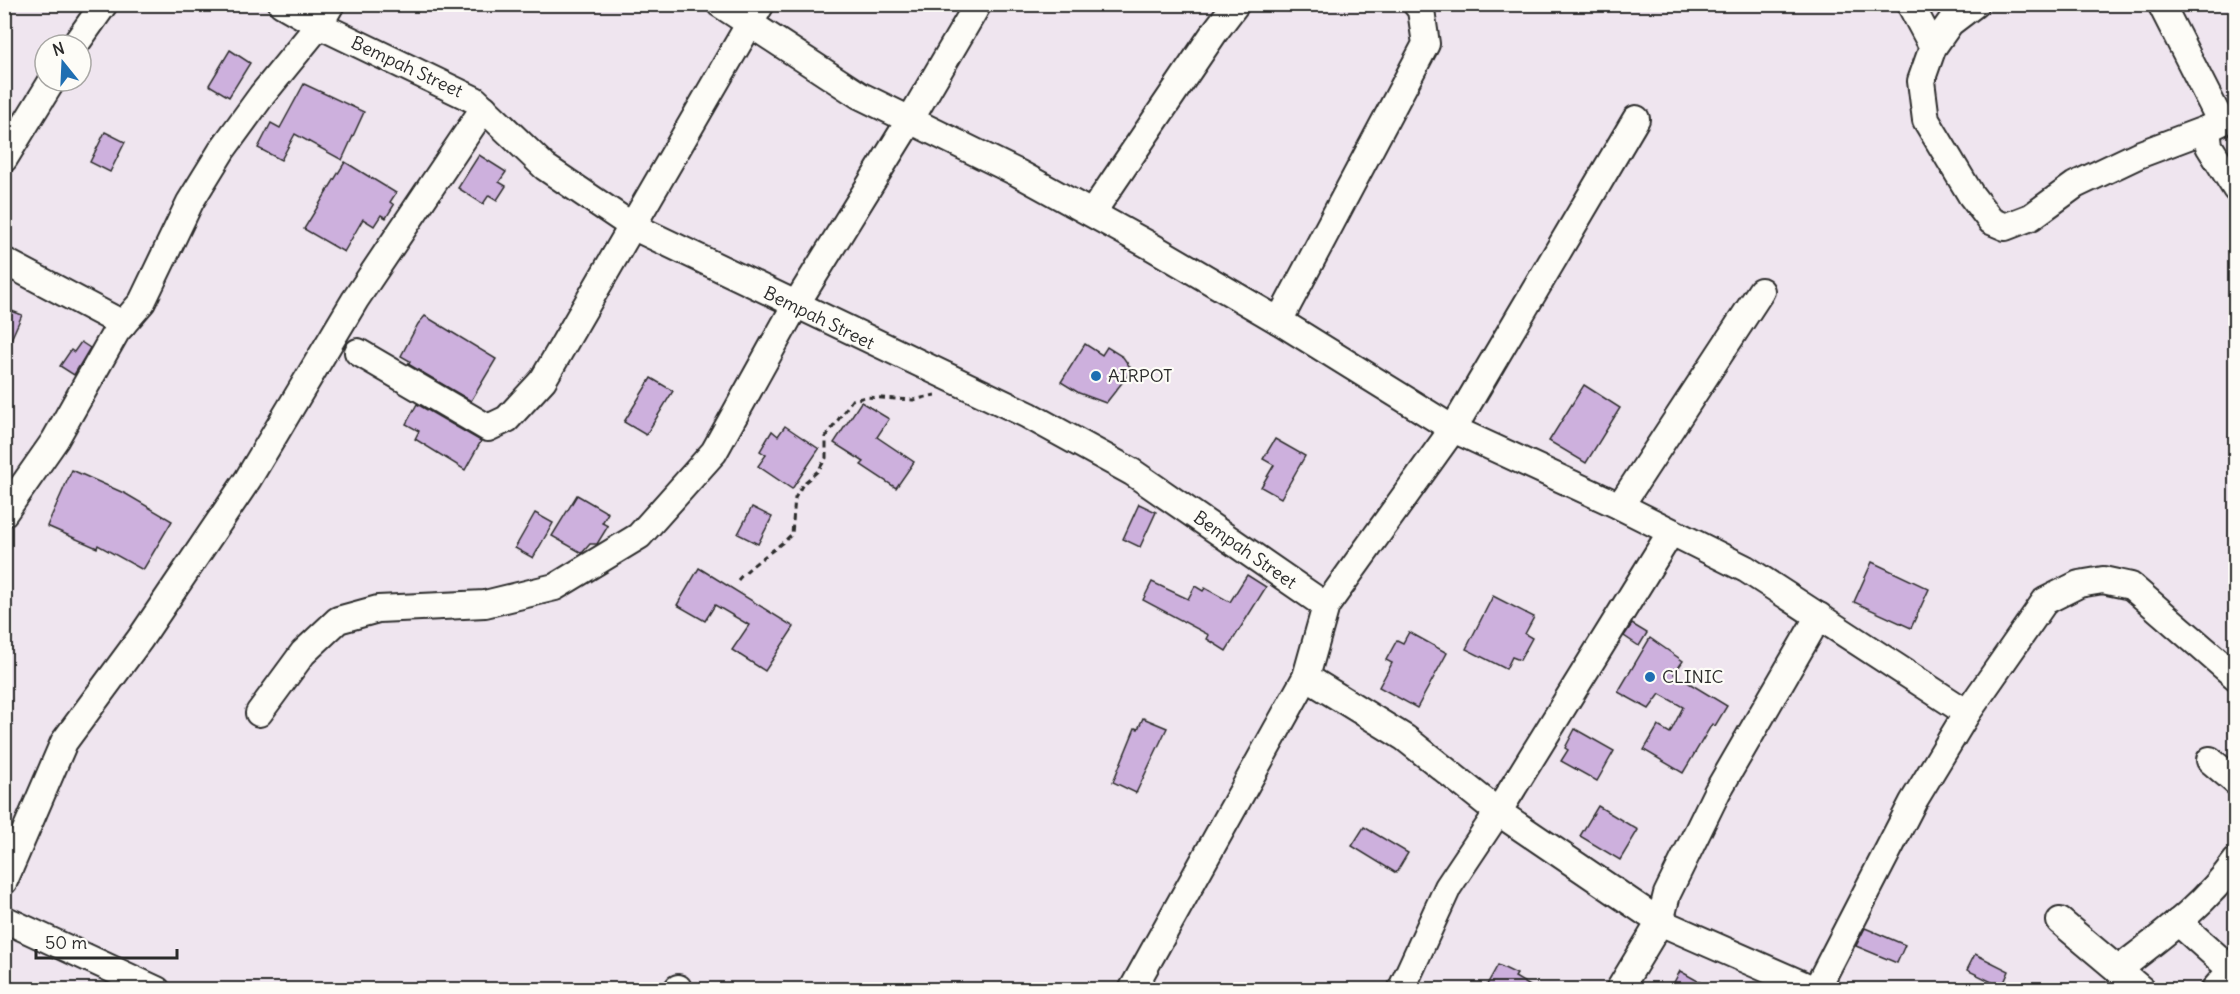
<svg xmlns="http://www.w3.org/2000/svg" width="2240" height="994" font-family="Delius,sans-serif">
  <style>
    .building { fill: #cdb0dd; stroke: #2b2b2b; stroke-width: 1.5 }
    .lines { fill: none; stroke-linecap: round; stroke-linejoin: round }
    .minor-casing { stroke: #2b2b2b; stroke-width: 30 }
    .path { stroke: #2b2b2b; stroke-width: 3; stroke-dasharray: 6 4.5; stroke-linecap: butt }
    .minor { stroke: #fdfcf7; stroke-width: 26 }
    .poi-dot { fill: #1f6fb2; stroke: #fdfcf7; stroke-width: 2 }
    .labels { text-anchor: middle; stroke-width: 4.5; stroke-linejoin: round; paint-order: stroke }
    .street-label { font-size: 18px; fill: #2b2b2b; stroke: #fdfcf7 }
    .poi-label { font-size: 18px; fill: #2b2b2b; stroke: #fdfcf7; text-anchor: start }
  </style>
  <rect width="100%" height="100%" fill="#efe5ef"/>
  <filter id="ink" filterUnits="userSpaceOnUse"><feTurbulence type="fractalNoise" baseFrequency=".0167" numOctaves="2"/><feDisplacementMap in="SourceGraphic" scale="12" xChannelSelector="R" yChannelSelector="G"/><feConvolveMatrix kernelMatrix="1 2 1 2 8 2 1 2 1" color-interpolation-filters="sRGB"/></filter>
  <g filter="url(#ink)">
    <!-- building -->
    <g class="building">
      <polygon points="230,50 250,63 229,97 209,85"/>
      <polygon points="304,84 364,112 342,160 295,134 281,160 258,148 271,123 280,128"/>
      <polygon points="105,132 125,142 110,172 90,162"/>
      <polygon points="479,155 506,172 499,182 506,186 497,200 489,195 483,204 458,188"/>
      <polygon points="345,162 396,193 390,202 394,205 386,218 381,215 374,226 363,219 344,252 304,229"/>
      <polygon points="4,308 22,315 4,355"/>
      <polygon points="425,316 496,359 471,401 408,364 410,361 401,356 418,324"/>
      <polygon points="81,342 90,348 74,375 60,366 71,350 74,352"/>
      <polygon points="1085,344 1102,355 1107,347 1123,357 1132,370 1106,403 1079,393 1061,382"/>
      <polygon points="651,378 673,391 646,435 624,422"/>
      <polygon points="1584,385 1620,408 1586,463 1549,441"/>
      <polygon points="861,402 889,419 877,437 914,462 896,488 861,465 864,462 834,443"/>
      <polygon points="417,404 481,441 465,470 415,439 419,431 406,424"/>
      <polygon points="785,426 819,449 792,489 758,466 766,455 760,451 772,431 778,436"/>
      <polygon points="1275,439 1305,456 1281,498 1261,487 1274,465 1263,459"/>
      <polygon points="72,470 126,494 172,521 143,570 98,545 97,548 47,526"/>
      <polygon points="577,495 608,513 602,523 608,526 597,544 590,544 582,553 552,536"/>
      <polygon points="1139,504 1156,512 1140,547 1123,539"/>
      <polygon points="752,507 772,517 758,544 738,534"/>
      <polygon points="535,513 553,523 533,558 515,548"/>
      <polygon points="1872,562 1929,589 1911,628 1854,602"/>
      <polygon points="699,568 794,627 765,671 732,650 749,625 715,605 705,621 677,605"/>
      <polygon points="1247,575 1266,587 1226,651 1207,639 1209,635 1143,600 1152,582 1188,599 1195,586 1203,591 1205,588 1230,602"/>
      <polygon points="1493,596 1534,617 1525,634 1532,638 1520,660 1512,657 1506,669 1466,649"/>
      <polygon points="1632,624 1647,633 1639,646 1624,636"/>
      <polygon points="1409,632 1447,653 1417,708 1379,687 1392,663 1386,660 1397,640 1403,643"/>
      <polygon points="1650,638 1683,661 1674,674 1727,706 1715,726 1712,724 1683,773 1644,750 1658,726 1670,733 1683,707 1660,694 1649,709 1618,692"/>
      <polygon points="1143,718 1167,728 1136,793 1113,782 1135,728 1138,729"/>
      <polygon points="1575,729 1614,751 1597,781 1561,761 1568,750 1565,748"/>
      <polygon points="1598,806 1638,830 1620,860 1580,836"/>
      <polygon points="1364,827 1408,853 1396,873 1352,846"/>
      <polygon points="1865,928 1905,945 1897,963 1856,946"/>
      <polygon points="1975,954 2009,971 2002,987 1967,970"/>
      <polygon points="1498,965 1517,974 1515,977 1537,990 1484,990"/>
      <polygon points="1680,971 1714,990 1670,990"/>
    </g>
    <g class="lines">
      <!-- minor casing -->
      <g class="minor-casing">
        <g id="minor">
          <polyline points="282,4 319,25 475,100 545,167 632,226 1028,415 1132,472 1326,606"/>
          <polyline points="720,4 859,95 1018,173 1149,245 1279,321 1453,429 1620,506 1746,569 1967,713"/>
          <polyline points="1910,4 1933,47"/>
          <polyline points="1975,4 1950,23 1933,47 1921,81 1926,120 1971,195 1991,221 2005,227 2031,217 2075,185 2138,155 2207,129"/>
          <polyline points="2161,4 2221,122"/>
          <polyline points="75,45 104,4"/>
          <polyline points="2221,122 2207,129 2209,146 2236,189"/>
          <polyline points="4,159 52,81"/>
          <polyline points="1092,213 1214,33 1236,4"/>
          <polyline points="4,261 123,324"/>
          <polyline points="1279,321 1426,44 1421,10 1416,4"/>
          <polyline points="358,352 488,428 507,419 543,380 761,4"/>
          <polyline points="1620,506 1761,291"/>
          <polyline points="4,513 55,440 116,332 142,302 190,202 222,150 262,95 319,25 331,4"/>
          <polyline points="1306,677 1405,738 1498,812 1660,922 1815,990"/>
          <polyline points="259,713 303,653 338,620 378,609 485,604 555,587 639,536 714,452 795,306 910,120 978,4"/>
          <polyline points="2210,760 2236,782"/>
          <polyline points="4,881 64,742 140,639 248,479 355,300 484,108"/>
          <polyline points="4,919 157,990"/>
          <polyline points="2060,921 2142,990"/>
          <polyline points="2178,922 2236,974"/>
          <path d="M 2118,970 C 2160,937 2205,905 2236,861"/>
          <polyline points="677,990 678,988"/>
          <polyline points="1132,990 1306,677 1326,606 1453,429 1636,119"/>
          <polyline points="1401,990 1448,887 1498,812 1671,532"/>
          <polyline points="1619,990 1660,922 1667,894 1717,792 1819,616"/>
          <polyline points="1816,990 1913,802 1967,713 2045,601 2079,584 2103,580 2131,586 2236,677"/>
          <polyline points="2214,990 2236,965"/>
        </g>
      </g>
      <!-- path -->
      <path class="path" d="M 738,580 C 753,562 775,551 792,534 L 795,498 L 803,484 L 818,471 L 826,458 L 826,437 L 852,400 L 866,397 L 913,400 L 935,395"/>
      <!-- minor -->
      <use href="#minor" class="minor"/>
    </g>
  </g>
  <!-- markers -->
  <g class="poi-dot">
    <circle cx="1096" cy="376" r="6"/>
    <circle cx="1650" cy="677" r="6"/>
  </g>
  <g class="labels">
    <!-- street labels -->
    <g class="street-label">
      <text transform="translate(407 67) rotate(25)" y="6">Bempah Street</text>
      <text transform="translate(819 318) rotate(26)" y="6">Bempah Street</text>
      <text transform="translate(1245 550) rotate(35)" y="6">Bempah Street</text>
    </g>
    <!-- poi labels -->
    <g class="poi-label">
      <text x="1108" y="382">AIRPOT</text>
      <text x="1662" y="683">CLINIC</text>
    </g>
  </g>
  <!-- margin -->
  <rect width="2240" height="994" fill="none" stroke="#fdfcf7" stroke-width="24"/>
  <rect x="12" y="12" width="2216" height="970" fill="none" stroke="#2b2b2b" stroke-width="2" filter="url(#ink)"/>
  <!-- north arrow -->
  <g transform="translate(63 63) rotate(342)"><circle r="28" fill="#fdfcf7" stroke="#a9a8a5" stroke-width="1.5"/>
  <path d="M0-4.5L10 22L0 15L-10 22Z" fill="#1f6fb2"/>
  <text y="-9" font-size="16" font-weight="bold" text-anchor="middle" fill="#2b2b2b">N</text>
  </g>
  <!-- scale -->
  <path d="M36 949v9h141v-9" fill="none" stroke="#2b2b2b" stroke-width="3"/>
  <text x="45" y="949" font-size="18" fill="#2b2b2b" stroke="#fdfcf7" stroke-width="4.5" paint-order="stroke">50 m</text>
</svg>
